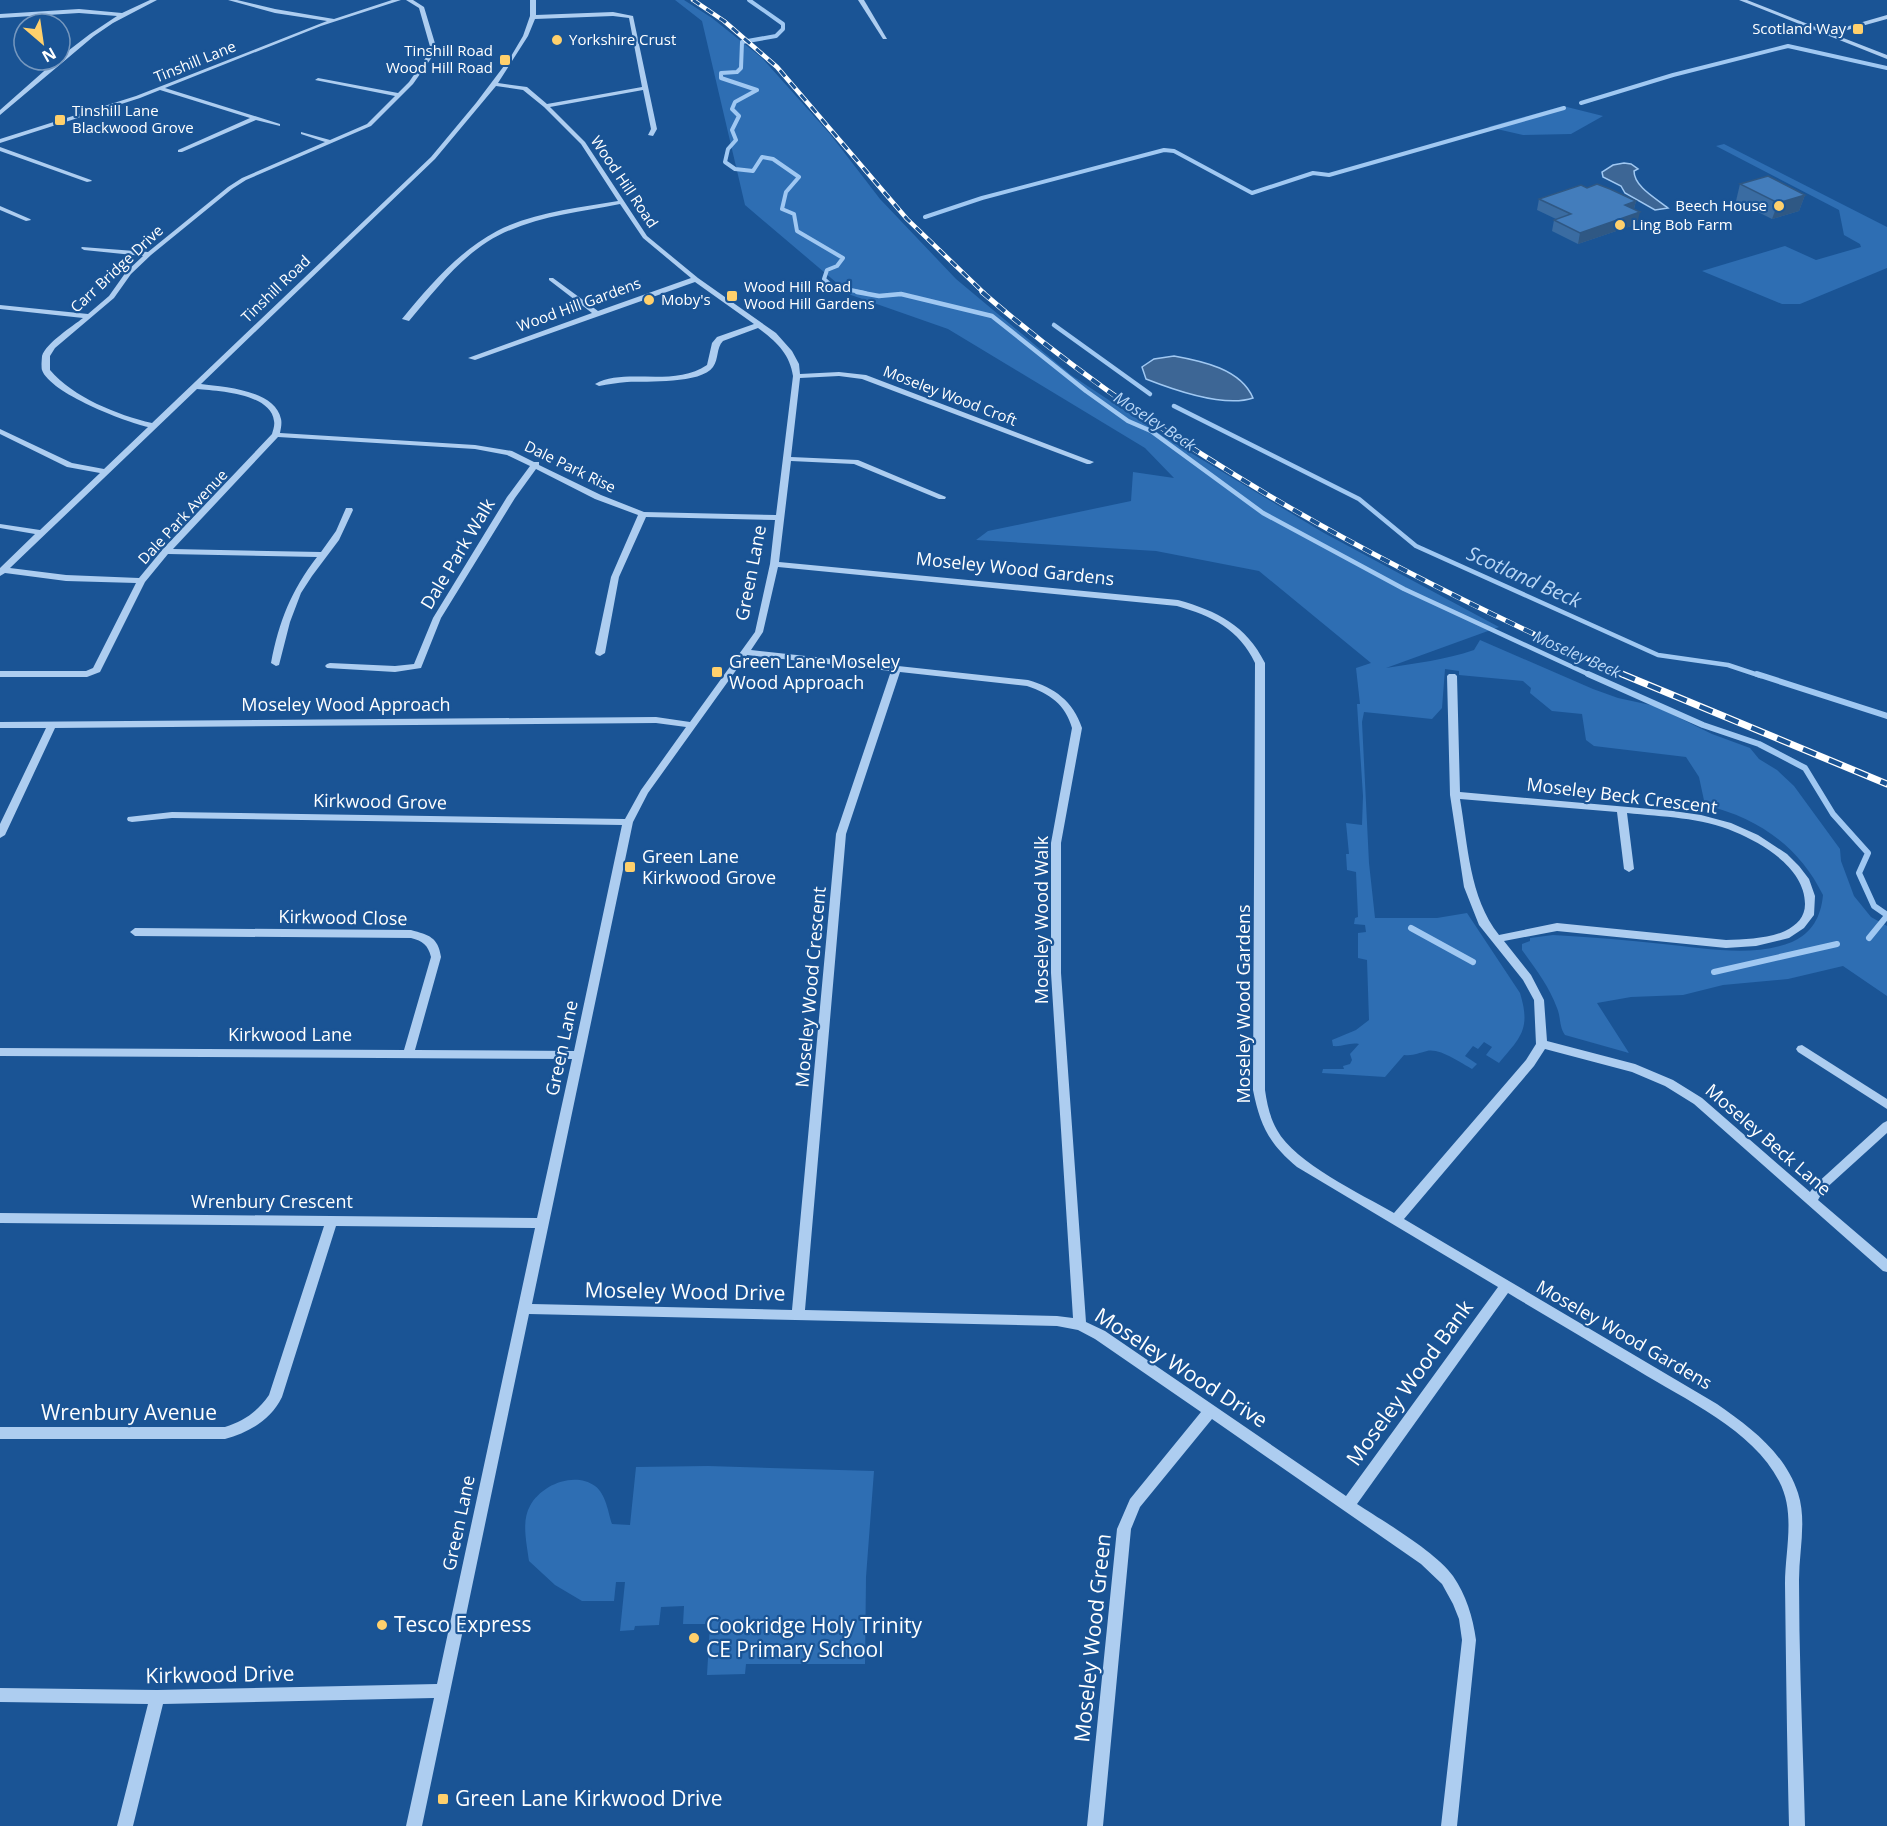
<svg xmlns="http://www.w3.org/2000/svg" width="1887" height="1826" font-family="'Open Sans',sans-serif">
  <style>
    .green { fill: #2e6eb3 }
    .water { fill: #3d6695; stroke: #a0c8f2; stroke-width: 1.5 }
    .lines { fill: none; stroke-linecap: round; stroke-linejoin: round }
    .stream-far2 { stroke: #a0c8f2; stroke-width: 4 }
    .stream-far1 { stroke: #a0c8f2; stroke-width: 4.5 }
    .stream { stroke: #a0c8f2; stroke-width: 6 }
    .minor { fill: #adcdf0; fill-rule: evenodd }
    .rail-far2-casing { stroke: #fff; stroke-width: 4.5 }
    .rail-far1-casing { stroke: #fff; stroke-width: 5 }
    .rail-casing { stroke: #fff; stroke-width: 7 }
    .rail-far2 { stroke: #1a5495; stroke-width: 3; stroke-dasharray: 8; stroke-linecap: butt }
    .rail-far1 { stroke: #1a5495; stroke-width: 4; stroke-dasharray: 10; stroke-linecap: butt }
    .rail { stroke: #1a5495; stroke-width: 4.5; stroke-dasharray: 14; stroke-linecap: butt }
    .wall { fill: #3a6ca2 }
    .shaded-wall { fill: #2f5884 }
    .building { fill: #437dbc; stroke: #2f5884; stroke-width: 1.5 }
    .poi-dot { fill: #ffd06c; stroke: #1a5495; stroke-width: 2 }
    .labels { text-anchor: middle; stroke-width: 4.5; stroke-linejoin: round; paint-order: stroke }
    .far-poi-label { font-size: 15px; fill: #fff; stroke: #1a5495; text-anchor: start }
    .far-street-label { font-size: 15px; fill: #fff; stroke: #1a5495 }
    .far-water-label { font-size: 16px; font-style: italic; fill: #b9d7f7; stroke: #1a5495 }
    .street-label { font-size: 18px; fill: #fff; stroke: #1a5495 }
    .poi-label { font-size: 18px; fill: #fff; stroke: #1a5495; text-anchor: start }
    .water-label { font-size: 20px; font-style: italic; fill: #b9d7f7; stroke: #1a5495 }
    .near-street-label { font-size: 21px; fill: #fff; stroke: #1a5495 }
    .near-poi-label { font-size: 21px; fill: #fff; stroke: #1a5495; text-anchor: start }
  </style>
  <rect width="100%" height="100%" fill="#1a5495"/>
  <!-- green -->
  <g class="green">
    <path d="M 675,0 L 684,0 L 712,18 L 762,58 L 830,134 L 880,199 L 956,279 L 1071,375 L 1166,438 L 1324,533 L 1499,627 L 1386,668 C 1416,663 1445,660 1474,650 L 1480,640 L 1593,689 L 1618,698 L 1655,706 L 1712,734 L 1750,748 L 1759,759 L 1777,770 L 1794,786 L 1840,849 L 1841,861 L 1854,896 L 1871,917 L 1887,926 L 1887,996 L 1843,966 L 1788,979 L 1723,985 L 1683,995 L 1631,997 L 1597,1003 L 1629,1053 L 1565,1035 C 1559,1027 1561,1017 1557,1008 C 1549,986 1535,968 1522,950 L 1522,944 L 1530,941 L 1530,938 L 1553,935 C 1590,937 1627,940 1663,944 C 1704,948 1753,958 1792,942 C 1812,933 1821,917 1823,895 C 1799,846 1758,818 1705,805 L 1699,777 L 1686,757 L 1594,746 L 1586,740 L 1582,714 L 1552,711 L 1530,693 L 1531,688 L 1523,681 L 1459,675 L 1459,671 L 1445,669 L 1442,708 L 1432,719 L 1364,712 L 1362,722 L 1369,863 L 1375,918 L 1437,918 L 1467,913 L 1520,993 C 1531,1029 1521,1037 1499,1063 L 1486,1055 L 1492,1047 L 1484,1042 L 1478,1049 L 1473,1046 L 1465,1056 L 1477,1064 L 1472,1069 C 1461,1063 1440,1048 1427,1051 C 1418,1053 1414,1056 1404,1055 L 1385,1077 L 1322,1073 L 1323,1069 L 1344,1069 L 1343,1066 L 1350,1064 L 1352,1060 L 1350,1054 L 1359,1044 C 1350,1042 1343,1047 1333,1046 L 1332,1040 L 1356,1030 L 1369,1020 L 1367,960 L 1358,958 L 1358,933 L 1366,932 L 1365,925 L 1354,924 L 1355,918 L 1358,917 L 1356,872 L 1347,870 L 1346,854 L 1349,854 L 1346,823 L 1362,825 L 1363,796 L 1357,704 L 1360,704 L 1356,668 L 1371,663 L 1259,571 L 1156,551 L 976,540 L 988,531 L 1131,501 L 1133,472 L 1174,478 L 1145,448 L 948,329 L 851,295 L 745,205 L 702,21 Z"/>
    <polygon points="1563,106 1603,116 1571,134 1523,135 1488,127"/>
    <polygon points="1724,144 1887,227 1887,268 1800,304 1782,304 1702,271 1785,246 1816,260 1861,247 1860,244 1844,235 1839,210 1716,146"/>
    <path d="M 708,1466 L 874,1471 L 866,1577 L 865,1664 L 746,1664 L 745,1674 L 707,1675 L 710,1624 L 683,1624 L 684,1606 L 661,1607 L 659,1625 L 635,1626 L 634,1630 L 620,1631 L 625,1582 L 616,1582 L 614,1601 L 582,1601 L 555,1585 L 529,1561 C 527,1545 521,1521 530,1506 C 541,1485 574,1471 595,1486 C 606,1494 608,1512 612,1524 L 630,1525 L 636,1467 Z"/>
  </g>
  <!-- water -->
  <g class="water">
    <path d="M 1624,163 L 1631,164 L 1638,169 L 1634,171 C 1634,187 1657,199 1668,208 L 1655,210 L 1625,193 L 1621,186 L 1603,177 L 1602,172 L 1613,165 Z"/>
    <path d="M 1174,356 C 1202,361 1241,369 1253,398 C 1224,408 1174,390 1146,379 L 1142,367 L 1154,359 Z"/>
  </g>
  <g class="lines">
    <!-- stream-far2 -->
    <g class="stream-far2">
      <polyline points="749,0 783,24 783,29 776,36 742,42 741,68 737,72 721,73 721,78 757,90 735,102 732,109 739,116 732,130 736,140 728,149 725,162 735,169 753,171 762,157 773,159 799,177 786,192 782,209 794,214 797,231 843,258 837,266 827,270 824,279 832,286 865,293"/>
      <polyline points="1581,103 1673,75 1788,46 1887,68"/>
      <polyline points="925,217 982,198 1164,150 1174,151 1252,193 1313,173 1329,175 1564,108"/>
    </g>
    <!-- stream-far1 -->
    <g class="stream-far1">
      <polyline points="857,292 879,296 901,294 992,316 1086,391 1128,421 1151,431 1263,513 1404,589 1592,676"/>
      <polyline points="1054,325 1150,394"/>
      <polyline points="1174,406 1359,499 1416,546 1658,655 1728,665 1761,676"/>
    </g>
    <!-- stream -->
    <g class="stream">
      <polyline points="1588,674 1703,725 1759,744 1805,768 1833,814 1868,853 1859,873 1874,906 1887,915"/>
      <polyline points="1757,674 1887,716"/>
      <polyline points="1411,928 1473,962"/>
      <polyline points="1869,938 1887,916"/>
      <polyline points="1714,972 1837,944"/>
    </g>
    <!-- minor -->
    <g class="minor">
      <polygon points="150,0 157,0 113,23 94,36 0,115 0,110 52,64 57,60 60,60 60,57 90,34 117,16 79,13 0,18 0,14 79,9 122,13"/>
      <polygon points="228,0 237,0 275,9 334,19 392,0 401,0 321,26 165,88 280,124 280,126 256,120 182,152 178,152 178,150 250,118 160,90 140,98 0,143 0,139 136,96 327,21 275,13"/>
      <path d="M 406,0 L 413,0 L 424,7 L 437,50 L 413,84 L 371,126 L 246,180 L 232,189 L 151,255 L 131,274 L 114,298 L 55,348 L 50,356 L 50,370 C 73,397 117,415 152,423 L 431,157 L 476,103 L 510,58 L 523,36 L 530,16 L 530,0 L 536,0 L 536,15 L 613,12 L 633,16 L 657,129 L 653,136 L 648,135 L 651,129 L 643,90 L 550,107 L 585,142 L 647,236 L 698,278 L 776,333 L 792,351 L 799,364 L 800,374 L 839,372 L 866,375 L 1094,462 L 1090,464 L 1087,464 L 862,379 L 839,376 L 800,378 L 791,457 L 858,460 L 946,497 L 945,499 L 939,499 L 854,464 L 791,461 L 779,562 L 1178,600 C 1217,611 1246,625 1265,663 L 1265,1090 C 1267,1104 1270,1118 1277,1130 C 1295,1163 1361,1194 1394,1213 L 1526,1060 L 1536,1044 L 1534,1000 L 1523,980 L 1479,925 L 1464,887 L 1450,795 L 1447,676 L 1449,674 L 1455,674 L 1457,676 L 1460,792 L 1673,811 L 1701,815 L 1731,823 L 1758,835 L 1787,854 L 1799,866 L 1809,879 L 1815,896 L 1814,915 L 1804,928 L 1789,938 L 1756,946 L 1726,948 L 1557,931 L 1504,941 L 1531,975 L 1544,1000 L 1547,1041 L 1635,1064 L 1673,1080 L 1702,1098 L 1810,1192 L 1815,1185 L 1883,1123 L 1887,1121 L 1887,1133 L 1823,1191 L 1818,1200 L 1887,1259 L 1887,1272 L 1883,1271 L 1694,1104 L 1665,1086 L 1632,1072 L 1545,1049 L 1534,1066 L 1404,1219 L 1717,1404 C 1750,1427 1785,1453 1798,1493 C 1807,1521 1799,1551 1799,1580 C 1799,1662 1803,1744 1805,1826 L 1789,1826 C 1787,1745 1786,1665 1785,1584 C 1785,1550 1796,1513 1779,1481 C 1753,1430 1684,1399 1637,1370 C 1594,1344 1551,1319 1508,1293 L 1357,1504 C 1383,1521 1436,1552 1453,1576 C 1466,1595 1473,1617 1476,1640 L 1457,1826 L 1441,1826 L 1462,1640 L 1459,1619 L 1453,1604 L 1442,1584 L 1421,1564 L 1212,1419 L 1140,1507 L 1131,1529 L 1103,1826 L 1087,1826 L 1117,1529 L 1130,1499 L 1201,1412 L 1095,1339 L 1078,1330 L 1057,1326 L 529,1314 L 422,1826 L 406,1826 L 434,1698 L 163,1704 L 133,1826 L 117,1826 L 148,1704 L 0,1702 L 0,1688 L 157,1690 L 437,1684 L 535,1228 L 336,1226 L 282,1397 C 270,1421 249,1432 225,1439 L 0,1439 L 0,1427 L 225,1427 C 244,1421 258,1411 269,1395 L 324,1226 L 0,1223 L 0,1213 L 537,1218 L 572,1059 L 0,1056 L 0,1048 L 404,1050 L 431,957 C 428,945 423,941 411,938 L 135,936 L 130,932 L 135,928 L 411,930 C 429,935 438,937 441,957 L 415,1050 L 574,1051 L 622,825 L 172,818 L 132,822 L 128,821 L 127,819 L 128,817 L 172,812 L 625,819 L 641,790 L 686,727 L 656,723 L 55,728 L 5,835 L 0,838 L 0,824 L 46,728 L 0,728 L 0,722 L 656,717 L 690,722 L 755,632 L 770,564 L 775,520 L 646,517 L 619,577 L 605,653 L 600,656 L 597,655 L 595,653 L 611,577 L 638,515 L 595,499 L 536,469 L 515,498 L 441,618 L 421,668 L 395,672 L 327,668 L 325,666 L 327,664 L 330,663 L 395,666 L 414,664 L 433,618 L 507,497 L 530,466 L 507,455 L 475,449 L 278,437 L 173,549 L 321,552 L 336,531 L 346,508 L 352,508 L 353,510 L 339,540 L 312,576 L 301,593 L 290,622 L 279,665 L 276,666 L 271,663 C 279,621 291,591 317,557 L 168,554 L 145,582 L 100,672 L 87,677 L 0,677 L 0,671 L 86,671 L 93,668 L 136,583 L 66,581 L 5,573 L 0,576 L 0,568 L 35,534 L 0,528 L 0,524 L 40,530 L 100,473 L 67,467 L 0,434 L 0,429 L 72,463 L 104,469 L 148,427 C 125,422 50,393 42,370 C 41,367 42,358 42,356 C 46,343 73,326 83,318 L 0,309 L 0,305 L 88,314 L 109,296 L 126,272 L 143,256 L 84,250 L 81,248 L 82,247 L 148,252 L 228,187 L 242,178 L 325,142 L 301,134 L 301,132 L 330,140 L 367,124 L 395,96 L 315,80 L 318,78 L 398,93 L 409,82 L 431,50 L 419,8 ZM 613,16 L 629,18 L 642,87 L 547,104 L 527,87 L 498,83 L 528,36 L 535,19 ZM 496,86 L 523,90 L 544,107 L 581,144 L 618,201 C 578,208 534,212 497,231 C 459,251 429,286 402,319 L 409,321 C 433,293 456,262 487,242 C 527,217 575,213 620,204 L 643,238 L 691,278 L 598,311 L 553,278 L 549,278 L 549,280 L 592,313 L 468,358 L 475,360 L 695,282 L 754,324 L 717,337 L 712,343 L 707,365 C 673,388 625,367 595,384 L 599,386 C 608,384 617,383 627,382 C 647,381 701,384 713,367 C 719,359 716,348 723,341 L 758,328 C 776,341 790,354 793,376 L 776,515 L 644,512 L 601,495 L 539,465 L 539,462 L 534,462 L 512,451 L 475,445 L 280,433 C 281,428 282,423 281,419 C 275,390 225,387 201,384 L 435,159 ZM 197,389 C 217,391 271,393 274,421 C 275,425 273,430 272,434 L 163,549 L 139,578 L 66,575 L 10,568 ZM 778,567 L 1177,606 C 1212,616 1239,629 1255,663 L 1253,1090 C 1260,1125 1269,1144 1297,1167 L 1498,1287 L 1346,1496 L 1105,1331 L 1086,1322 L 1061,973 L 1061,843 L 1082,728 C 1073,701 1055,688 1028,680 L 751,650 L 763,632 ZM 747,655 L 891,671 L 836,834 L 792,1310 L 532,1304 L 633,822 L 648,793 ZM 900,672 L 1027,686 C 1050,694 1065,704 1072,728 L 1051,843 L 1051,973 L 1073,1318 L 1057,1316 L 805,1310 L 846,834 ZM 1460,799 L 1617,812 L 1624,869 L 1629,872 L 1634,869 L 1627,813 C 1663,817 1701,817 1735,832 C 1764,844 1805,869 1805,904 C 1805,917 1797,925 1785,931 C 1767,939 1745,939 1726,940 L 1557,923 L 1499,935 C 1469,897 1468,845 1460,799 Z"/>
      <polygon points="858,0 864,0 887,39 883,39"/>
      <polygon points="1739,0 1747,0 1828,32 1887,15 1887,19 1833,34 1887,55 1887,59"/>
      <polygon points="0,147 91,180 92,181 87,182 0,151"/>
      <polygon points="0,206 30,219 31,220 26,221 0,210"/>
      <polygon points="1802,1045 1887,1099 1887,1109 1798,1052 1796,1049 1798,1046"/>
    </g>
    <!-- rail-far2 casing -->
    <g class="rail-far2-casing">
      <polyline id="rail-far2" points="693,0 724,21 777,67 907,219 984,293"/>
    </g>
    <!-- rail-far1 casing -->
    <g class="rail-far1-casing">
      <path id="rail-far1" d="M 982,292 C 1173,457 1397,574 1626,676"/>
    </g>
    <!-- rail casing -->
    <g class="rail-casing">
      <polyline id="rail" points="1622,674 1887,784"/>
    </g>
    <!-- rail-far2 -->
    <use href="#rail-far2" class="rail-far2"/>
    <!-- rail-far1 -->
    <use href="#rail-far1" class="rail-far1"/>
    <!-- rail -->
    <use href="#rail" class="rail"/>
  </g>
  <!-- wall -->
  <g class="wall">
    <polygon points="1740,184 1805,195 1799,211 1772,219 1736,201"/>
    <polygon points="1587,188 1636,201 1634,209 1637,224 1578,244 1552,231 1554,220 1556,219 1537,210 1539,199"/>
  </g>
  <!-- shaded-wall -->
  <g class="shaded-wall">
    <polygon points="1805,195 1799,211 1772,219 1778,203"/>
    <polygon points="1636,201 1633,212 1625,205"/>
    <polygon points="1640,212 1637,224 1578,244 1580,233"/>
  </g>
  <!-- building -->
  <g class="building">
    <polygon points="1768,176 1805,195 1778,203 1740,184"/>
    <polygon points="1597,184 1610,189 1636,201 1625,205 1640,212 1580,233 1554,220 1571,214 1539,199 1581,185 1587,188"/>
  </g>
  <!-- markers -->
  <g class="poi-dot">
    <rect x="1852" y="23" width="12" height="12" rx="3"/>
    <circle cx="557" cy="40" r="6"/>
    <rect x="499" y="54" width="12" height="12" rx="3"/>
    <rect x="54" y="114" width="12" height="12" rx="3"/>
    <circle cx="1779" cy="206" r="6"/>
    <circle cx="1620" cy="225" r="6"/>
    <rect x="726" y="290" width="12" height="12" rx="3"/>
    <circle cx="649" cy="300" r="6"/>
    <rect x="711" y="666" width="12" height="12" rx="3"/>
    <rect x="624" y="861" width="12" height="12" rx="3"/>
    <circle cx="382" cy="1625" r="6"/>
    <circle cx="694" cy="1638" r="6"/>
    <rect x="437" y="1793" width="12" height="12" rx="3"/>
  </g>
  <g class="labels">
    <!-- far-poi labels -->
    <g class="far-poi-label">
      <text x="1846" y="34" text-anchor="end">Scotland Way</text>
      <text x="569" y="45">Yorkshire Crust</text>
      <text x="493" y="56" text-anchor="end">Tinshill Road<tspan x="493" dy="17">Wood Hill Road</tspan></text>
      <text x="72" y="116">Tinshill Lane<tspan x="72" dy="17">Blackwood Grove</tspan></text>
      <text x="1767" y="211" text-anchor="end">Beech House</text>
      <text x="1632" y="230">Ling Bob Farm</text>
      <text x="744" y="292">Wood Hill Road<tspan x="744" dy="17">Wood Hill Gardens</tspan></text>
      <text x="661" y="305">Moby's</text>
    </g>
    <!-- far-street labels -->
    <g class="far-street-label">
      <text transform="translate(195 62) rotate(-22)" y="5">Tinshill Lane</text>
      <text transform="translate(624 182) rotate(56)" y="5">Wood Hill Road</text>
      <text transform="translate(117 269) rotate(-43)" y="5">Carr Bridge Drive</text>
      <text transform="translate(276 289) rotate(-44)" y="5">Tinshill Road</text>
      <text transform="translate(579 305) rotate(-20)" y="5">Wood Hill Gardens</text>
      <text transform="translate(950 396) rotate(21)" y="5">Moseley Wood Croft</text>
      <text transform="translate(570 467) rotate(26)" y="5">Dale Park Rise</text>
      <text transform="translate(183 517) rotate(-47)" y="5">Dale Park Avenue</text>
    </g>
    <!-- far-water labels -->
    <g class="far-water-label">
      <text transform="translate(1155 421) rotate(33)" y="6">Moseley Beck</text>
      <text transform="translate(1577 654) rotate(24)" y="6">Moseley Beck</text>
    </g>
    <!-- street labels -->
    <g class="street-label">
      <text transform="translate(458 554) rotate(-59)" y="6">Dale Park Walk</text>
      <text transform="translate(1015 569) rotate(6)" y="6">Moseley Wood Gardens</text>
      <text transform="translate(751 573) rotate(-79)" y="6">Green Lane</text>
      <text x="346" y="711">Moseley Wood Approach</text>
      <text transform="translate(1622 796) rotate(7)" y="6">Moseley Beck Crescent</text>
      <text transform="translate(380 802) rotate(1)" y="6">Kirkwood Grove</text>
      <text transform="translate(343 918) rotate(1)" y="6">Kirkwood Close</text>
      <text transform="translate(1042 920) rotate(-90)" y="6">Moseley Wood Walk</text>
      <text transform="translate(811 987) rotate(-85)" y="6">Moseley Wood Crescent</text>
      <text transform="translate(1244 1004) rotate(-90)" y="6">Moseley Wood Gardens</text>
      <text x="290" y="1041">Kirkwood Lane</text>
      <text transform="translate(562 1048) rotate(-78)" y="6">Green Lane</text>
      <text transform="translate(1768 1140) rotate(41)" y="6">Moseley Beck Lane</text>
      <text x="272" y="1208">Wrenbury Crescent</text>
      <text transform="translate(1624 1335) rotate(30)" y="6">Moseley Wood Gardens</text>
      <text transform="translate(459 1523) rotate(-78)" y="6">Green Lane</text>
    </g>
    <!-- poi labels -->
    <g class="poi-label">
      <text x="729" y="668">Green Lane Moseley<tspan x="729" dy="21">Wood Approach</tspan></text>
      <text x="642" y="863">Green Lane<tspan x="642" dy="21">Kirkwood Grove</tspan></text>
    </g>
    <!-- water labels -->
    <g class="water-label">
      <text transform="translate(1524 577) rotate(24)" y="7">Scotland Beck</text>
    </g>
    <!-- near-street labels -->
    <g class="near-street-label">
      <text transform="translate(685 1292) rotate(1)" y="7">Moseley Wood Drive</text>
      <text transform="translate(1181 1368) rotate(33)" y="7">Moseley Wood Drive</text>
      <text transform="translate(1410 1383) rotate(-54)" y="7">Moseley Wood Bank</text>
      <text x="129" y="1420">Wrenbury Avenue</text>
      <text transform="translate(1093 1638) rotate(-84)" y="7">Moseley Wood Green</text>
      <text transform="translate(220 1675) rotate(-1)" y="7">Kirkwood Drive</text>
    </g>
    <!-- near-poi labels -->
    <g class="near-poi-label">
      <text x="394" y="1632">Tesco Express</text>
      <text x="706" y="1633">Cookridge Holy Trinity<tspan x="706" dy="24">CE Primary School</tspan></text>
      <text x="455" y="1806">Green Lane Kirkwood Drive</text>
    </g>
  </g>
  <!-- north arrow -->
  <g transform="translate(42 42) rotate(151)"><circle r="28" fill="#1a5495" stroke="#7698bf" stroke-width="1.5"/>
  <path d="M0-4.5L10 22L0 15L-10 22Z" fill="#ffd06c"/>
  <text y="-9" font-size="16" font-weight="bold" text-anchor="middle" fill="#ffffff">N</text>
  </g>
</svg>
